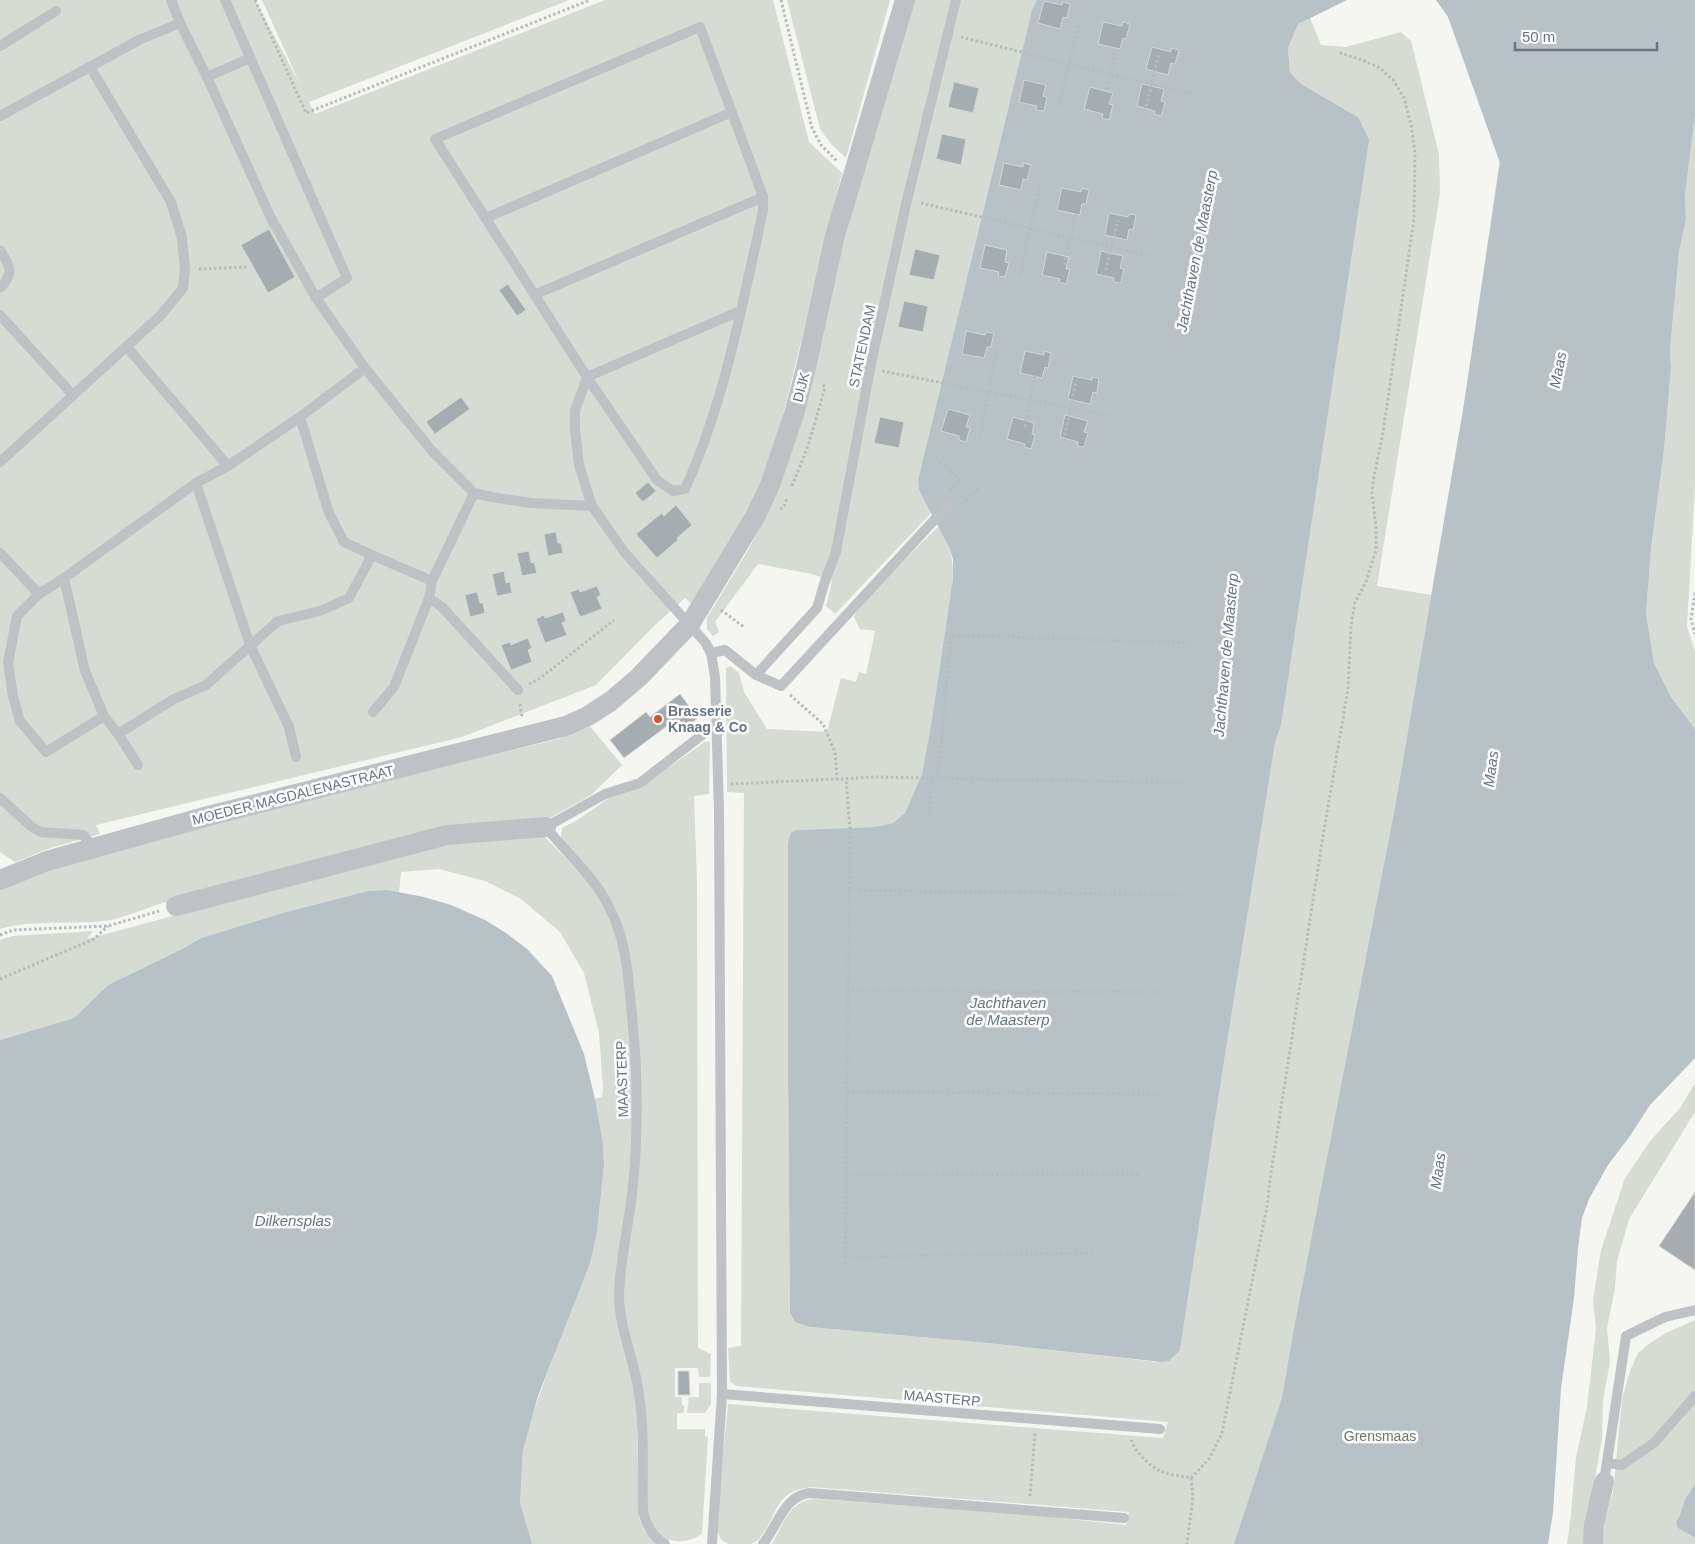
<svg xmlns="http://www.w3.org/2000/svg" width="1695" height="1544" font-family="Arial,sans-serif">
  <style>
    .green { fill: #d6dbd3 }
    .water { fill: #b7c1c6 }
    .building { fill: #a5adb1; stroke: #d6d6d4 }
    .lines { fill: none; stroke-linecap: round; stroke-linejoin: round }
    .path { stroke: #b8bbbd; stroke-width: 3; stroke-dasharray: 2.5 2.5; stroke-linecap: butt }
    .lane { stroke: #bec2c5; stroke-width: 10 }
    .street { stroke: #bec2c5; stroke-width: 20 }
    .poi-dot { fill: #d45431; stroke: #fff; stroke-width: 2 }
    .labels { text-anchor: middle; stroke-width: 5; stroke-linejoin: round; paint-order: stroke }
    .street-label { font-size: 14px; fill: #667580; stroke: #fff }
    .poi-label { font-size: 14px; font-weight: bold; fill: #667580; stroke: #fff; text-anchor: start }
    .park-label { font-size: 14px; fill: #687864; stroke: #fff }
    .water-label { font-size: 15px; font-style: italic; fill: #62767d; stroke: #fff }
  </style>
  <rect width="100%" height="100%" fill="#f5f5f1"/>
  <!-- green -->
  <g class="green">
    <polygon points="0,0 255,0 301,86 262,0 569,0 309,102 315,114 605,0 773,0 809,142 842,173 777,440 743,526 692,604 685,598 654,626 596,685 462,737 96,825 100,834 50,848 15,862 0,852"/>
    <polygon points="787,0 890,0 846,158 833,146 820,129"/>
    <polygon points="909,0 1037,0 1032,10 918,480 919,490 932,512 835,614 826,606 832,581 812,574 758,564 715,622 719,632 713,636 707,629 707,618 751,545 767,514 812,371 815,374 842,250"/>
    <path d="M 1531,0 L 1473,1544 L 772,1544 C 783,1525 789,1501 814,1499 L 1022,1514 L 1126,1525 L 1129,1512 L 812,1487 C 802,1488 792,1490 784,1498 C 772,1509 767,1540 750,1544 C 745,1544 739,1544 734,1544 C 720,1544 719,1536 716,1524 L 728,1404 L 1163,1438 L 1168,1422 L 736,1386 L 730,1381 L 728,1348 L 741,1346 L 744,793 L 727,792 L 726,668 L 730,666 L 739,673 L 744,692 L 767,729 L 827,732 L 841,678 L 856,682 L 859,672 L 866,674 L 875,631 L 860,629 L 854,617 L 860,603 L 939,526 C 950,547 953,554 953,578 L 932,719 L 922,774 L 905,813 L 893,823 L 875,827 L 796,830 L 790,837 L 788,843 L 788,1076 L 790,1312 L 810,1327 L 987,1343 L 1157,1362 L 1180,1350 L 1225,1055 L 1275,743 L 1281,725 L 1358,117 L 1301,84 L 1290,72 L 1288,48 L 1298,24 L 1310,18 L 1321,45 L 1346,47 L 1401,32 L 1411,41 L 1439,154 L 1440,193 L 1377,586 L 1431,595 L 1464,406 L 1500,158 Z"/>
    <polygon points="1695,116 1695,484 1687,627 1695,651 1695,729 1671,697 1654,663 1646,613 1651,549 1664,450 1671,368 1670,350 1679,252 1686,220 1685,195"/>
    <path d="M 589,725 L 622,765 L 591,795 L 552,817 L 518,822 L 159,904 C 141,910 122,919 104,921 C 70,925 33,919 0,929 L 0,885 L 36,871 L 230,818 L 559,739 Z"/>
    <path d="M 705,742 L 710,742 L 709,794 L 694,796 L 697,880 L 698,1348 L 711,1354 L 710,1377 L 699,1377 L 698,1368 L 675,1368 L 675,1397 L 682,1397 L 682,1405 L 684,1405 L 684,1413 L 677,1413 L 677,1429 L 705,1429 L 705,1436 L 708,1437 L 702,1533 C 691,1544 667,1544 656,1532 C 652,1526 650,1519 647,1513 L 628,1332 L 622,1299 L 640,1139 L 623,933 L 561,837 L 562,828 L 579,819 L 612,796 L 643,785 Z"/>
    <polygon points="544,836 589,882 599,896 615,932 621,955 632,1049 634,1106 627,1198 618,1260 634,1383 637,1424 639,1518 644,1531 656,1544 532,1544 520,1502 523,1450 529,1425 597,1232 604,1165 603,1143 595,1099 602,1097 603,1088 599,1033 584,973 560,932 521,899 485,881 439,869 401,872 399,893 387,890 368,891 286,912 201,938 182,949 108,985 74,1018 0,1040 0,940 13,936 93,931 87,939 439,845"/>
    <polygon points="1695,1083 1695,1112 1629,1219 1617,1261 1615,1288 1607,1328 1610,1362 1603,1400 1602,1439 1583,1544 1567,1544 1571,1514 1576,1457 1587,1407 1596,1329 1593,1300 1601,1250 1625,1178 1651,1140 1680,1108"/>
    <polygon points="1695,1320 1695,1484 1685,1499 1680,1515 1676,1522 1689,1535 1695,1538 1695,1544 1602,1544 1605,1520 1613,1492 1622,1399 1630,1371 1638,1353 1649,1344 1666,1333"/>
    <polygon points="699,1383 711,1383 711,1404 705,1413 687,1413 689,1397 699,1397"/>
  </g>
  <!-- water -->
  <g class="water">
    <polygon points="1037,0 1347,0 1298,24 1288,48 1290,72 1301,84 1358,117 1369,140 1281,725 1275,743 1225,1055 1180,1350 1169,1361 1162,1362 987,1343 810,1327 795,1322 790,1312 788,1076 788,843 791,833 796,830 875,827 893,823 905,813 922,774 932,719 953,578 953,559 949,547 919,490 918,480 1032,10"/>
    <polygon points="1436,0 1695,0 1695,116 1685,195 1686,220 1679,252 1670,350 1671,368 1664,450 1651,549 1646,613 1654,663 1671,697 1695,729 1695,1058 1650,1105 1630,1136 1608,1165 1589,1199 1582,1218 1578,1248 1574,1298 1561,1388 1553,1512 1548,1544 1234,1544 1282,1398 1295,1323 1395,808 1463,410 1500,163 1448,17"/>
    <polygon points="387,890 424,897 451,905 485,920 506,933 527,949 552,976 584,1054 595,1099 603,1143 604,1165 597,1232 590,1263 538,1396 523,1450 520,1502 532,1544 0,1544 0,1040 74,1018 108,985 182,949 201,938 286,912 368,891"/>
    <polygon points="1695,1484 1695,1538 1678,1528 1676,1522 1680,1515 1685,1499"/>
  </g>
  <!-- building -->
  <g class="building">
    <polygon points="1044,1 1062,5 1063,2 1070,4 1067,18 1063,17 1060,29 1038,23"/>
    <polygon points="1103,22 1122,26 1123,22 1130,24 1126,39 1123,38 1120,49 1098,44"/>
    <polygon points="1152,47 1171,52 1171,48 1179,50 1175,64 1171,63 1168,75 1146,69"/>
    <polygon points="1024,80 1046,85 1043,96 1047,97 1044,111 1036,110 1037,106 1019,102"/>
    <polygon points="954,82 979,88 973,113 948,107"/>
    <polygon points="1142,84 1164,89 1161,101 1165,102 1161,116 1154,114 1155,111 1137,106"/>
    <polygon points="1090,87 1113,93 1109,104 1113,105 1109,120 1102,118 1103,114 1084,109"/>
    <polygon points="942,134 966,139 961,165 936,159"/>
    <polygon points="1004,163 1023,167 1023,163 1031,165 1027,180 1023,179 1021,190 999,185"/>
    <polygon points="1062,188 1081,192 1082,188 1089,190 1086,204 1082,204 1080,215 1057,210"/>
    <polygon points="1109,213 1128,217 1129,214 1136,215 1133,230 1129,229 1127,240 1105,235"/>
    <polygon points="269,229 295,277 268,293 241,245"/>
    <polygon points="985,245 1007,250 1005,262 1009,263 1005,277 998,276 999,272 980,268"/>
    <polygon points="915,249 940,255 934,280 909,275"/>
    <polygon points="1101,251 1123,256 1120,268 1124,269 1121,283 1114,282 1114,278 1096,274"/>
    <polygon points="1047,252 1069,257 1066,269 1070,269 1066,284 1059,282 1060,279 1042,275"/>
    <polygon points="508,284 526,310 517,316 499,290"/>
    <polygon points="904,301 928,306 923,332 898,327"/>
    <polygon points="966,331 985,335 986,332 994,333 991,347 987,347 984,358 962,354"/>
    <polygon points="1025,351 1044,355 1044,351 1051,353 1048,368 1045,367 1042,378 1020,373"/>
    <polygon points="1073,376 1092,380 1092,377 1099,378 1097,393 1093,392 1090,404 1068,399"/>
    <polygon points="461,397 470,409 435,434 426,422"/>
    <polygon points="948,409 970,415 966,427 970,428 966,442 959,440 959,436 941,431"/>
    <polygon points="1065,415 1088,421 1084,432 1088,433 1084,447 1077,446 1078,442 1060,437"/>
    <polygon points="880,417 904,422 899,448 874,443"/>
    <polygon points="1013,417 1034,423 1032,434 1035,435 1031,449 1024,447 1025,444 1007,439"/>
    <polygon points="648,482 656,491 643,502 635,493"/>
    <polygon points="676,505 692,525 677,538 681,544 678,540 657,558 636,534 662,513 664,516"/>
    <polygon points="556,532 558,543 561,543 563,553 548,556 544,534"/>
    <polygon points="529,551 531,563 534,562 537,573 522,576 517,553"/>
    <polygon points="504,571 506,583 510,582 512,593 497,596 492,574"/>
    <polygon points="597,586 601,595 597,597 602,609 580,617 570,592 579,589 580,592"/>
    <polygon points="477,592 480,603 483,603 485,613 470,617 465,595"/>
    <polygon points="563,612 566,621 562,623 567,635 545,643 536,619 544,615 545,618"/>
    <polygon points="528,638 532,648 528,650 532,662 511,670 501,645 510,642 511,645"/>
    <polygon points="680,694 698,718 677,734 676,732 673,734 667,726 624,758 610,740 646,712 650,717"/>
    <polygon points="1695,1192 1695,1270 1659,1246"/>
    <polygon points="678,1371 689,1371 690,1395 678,1395"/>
  </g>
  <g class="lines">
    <!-- path -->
    <g class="path">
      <polyline points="255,0 306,113 590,0"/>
      <polyline points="781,0 812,128 821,145 837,161"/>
      <polyline points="961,37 1191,94"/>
      <polyline points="1107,89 1115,55"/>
      <polyline points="1059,106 1079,24"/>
      <polyline points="1144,116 1159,52"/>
      <polyline points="921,203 1149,256"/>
      <polyline points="1064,265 1076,214"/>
      <polyline points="199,269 248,267"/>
      <polyline points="1106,270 1118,220"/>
      <polyline points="1020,274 1040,185"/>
      <polyline points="882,371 1110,416"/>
      <polyline points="1025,427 1035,373"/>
      <polyline points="1065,435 1076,382"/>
      <polyline points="980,436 997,348"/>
      <polyline points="936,458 960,481 949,491"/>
      <polyline points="792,486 808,446 825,388 822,383"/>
      <polyline points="962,504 981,486"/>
      <polyline points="780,509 784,507 787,498"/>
      <polyline points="1695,593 1691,619 1695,634"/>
      <polyline points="721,610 744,627"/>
      <polyline points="529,684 539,679 614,620"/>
      <polyline points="790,695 823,724 835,752 837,779"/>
      <polyline points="520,704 522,717"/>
      <polyline points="938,778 951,635 1193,643"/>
      <polyline points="731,784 878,777 1188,783"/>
      <polyline points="930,814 931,778"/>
      <polyline points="849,890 1182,895"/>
      <polyline points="0,935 13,930 108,926 159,911"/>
      <polyline points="0,979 94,939 108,926"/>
      <polyline points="847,991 1160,992"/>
      <polyline points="847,1092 1159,1094"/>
      <polyline points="846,1175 1140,1174"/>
      <polyline points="845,1257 1093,1253"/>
      <polyline points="845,1264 850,828 846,779"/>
      <path d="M 1131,1440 C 1135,1451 1149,1466 1160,1471 C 1169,1475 1181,1476 1191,1478 L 1193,1497 L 1187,1544"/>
      <polyline points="1191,1478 1209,1459 1222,1433 1267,1206 1271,1173 1322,842 1348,689 1351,626 1355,602 1366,582 1376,550 1376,527 1372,493 1373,481 1383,433 1414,219 1415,153 1411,124 1404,98 1394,81 1380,68 1362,60 1337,52"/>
      <polyline points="1030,1496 1035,1433"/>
    </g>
    <!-- lane -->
    <g class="lane">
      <polyline points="171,0 180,23"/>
      <polyline points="225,0 347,278 316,298"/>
      <polyline points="0,46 56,11"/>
      <polyline points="207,77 250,58"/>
      <polyline points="0,116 139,40 180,23 207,77 270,216 316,298 365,368 432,451 474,493 492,497 530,503 592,506"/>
      <polyline points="486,218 732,112"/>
      <path d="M 0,250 C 10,266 15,273 0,288"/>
      <polyline points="534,295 763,197"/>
      <polyline points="0,315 73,395"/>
      <polyline points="127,347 228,466"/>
      <polyline points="0,462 161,315 183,288 185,269 182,238 171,202 90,67"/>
      <polyline points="196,483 250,645 289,727 296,757"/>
      <polyline points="0,553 39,594 64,578 196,483 228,466 300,417 365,368"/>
      <polyline points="372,555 432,581"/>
      <polyline points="64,578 85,671 104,716"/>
      <polyline points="39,594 17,616 8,663 13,696 20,721 46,752 104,716 118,734 174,699 206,685 278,621 320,611 349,598 372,555 344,542 329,513 300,417"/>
      <polyline points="429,598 442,607 518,690"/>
      <polyline points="711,653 725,650 756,675 817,608 826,578 836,552 870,369 907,200 956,0"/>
      <polyline points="756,675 781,686 948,505"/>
      <polyline points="373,712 394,687 429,598 432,581 474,493"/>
      <polyline points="118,734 138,765"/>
      <polyline points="0,798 32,827 41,832 83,835 94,848"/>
      <polyline points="722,1394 1160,1429"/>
      <polyline points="1608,1463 1622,1465 1655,1442 1695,1396"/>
      <polyline points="1604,1482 1626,1336 1665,1317 1695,1310"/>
      <path d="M 665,1544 C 652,1537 646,1525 643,1511 C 642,1473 645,1432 639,1394 C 635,1361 619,1328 619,1295 C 620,1261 628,1228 632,1194 C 639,1131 638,1069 631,1006 C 628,972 625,937 609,907 C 594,876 567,854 546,827 L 605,794 L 640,783 L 716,724"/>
      <path d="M 712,1544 L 722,1394 L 719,810 L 715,677 L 711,653 L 705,642 L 625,553 L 592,506 L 579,465 L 575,430 L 575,411 L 587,377 L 435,139 L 700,27 L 757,180 L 763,197 L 763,211 C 742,305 725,401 685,489 L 673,491 L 657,480 L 587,377 L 740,311"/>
      <path d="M 763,1544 C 777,1527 784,1496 809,1493 L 1124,1518"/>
    </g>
    <!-- street -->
    <g class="street">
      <polyline points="0,880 47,861 212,815 566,726 588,716 611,701 638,678 690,624 755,517 770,485 794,414 806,368 835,236 905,0"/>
      <polyline points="176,906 447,835 546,827"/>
      <polyline points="1593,1544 1594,1525 1604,1482"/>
    </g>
  </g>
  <!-- markers -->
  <circle class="poi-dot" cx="658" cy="719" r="5"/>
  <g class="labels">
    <!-- street labels -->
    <g class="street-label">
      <text transform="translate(862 346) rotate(-78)" y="5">STATENDAM</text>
      <text transform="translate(801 387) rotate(-75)" y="5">DIJK</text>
      <text transform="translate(293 795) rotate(-14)" y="5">MOEDER MAGDALENASTRAAT</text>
      <text transform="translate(622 1079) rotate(-92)" y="5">MAASTERP</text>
      <text transform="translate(942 1398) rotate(5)" y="5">MAASTERP</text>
    </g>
    <!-- poi labels -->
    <g class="poi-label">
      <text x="668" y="716">Brasserie<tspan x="668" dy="16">Knaag &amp; Co</tspan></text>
    </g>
    <!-- park labels -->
    <g class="park-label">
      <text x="1380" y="1441">Grensmaas</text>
    </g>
    <!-- water labels -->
    <g class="water-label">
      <text transform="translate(1197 251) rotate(-79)" y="5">Jachthaven de Maasterp</text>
      <text transform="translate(1558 370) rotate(-79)" y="5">Maas</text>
      <text transform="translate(1226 655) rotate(-85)" y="5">Jachthaven de Maasterp</text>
      <text transform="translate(1491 769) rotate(-82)" y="5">Maas</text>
      <text x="1008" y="1008">Jachthaven<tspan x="1008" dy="17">de Maasterp</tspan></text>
      <text transform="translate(1438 1171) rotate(-82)" y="5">Maas</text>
      <text x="293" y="1226">Dilkensplas</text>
    </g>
  </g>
  <!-- scale -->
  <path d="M1515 42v8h142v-8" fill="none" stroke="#667580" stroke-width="2.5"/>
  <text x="1522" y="42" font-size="15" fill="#667580" stroke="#ffffff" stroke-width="4" paint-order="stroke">50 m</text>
</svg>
